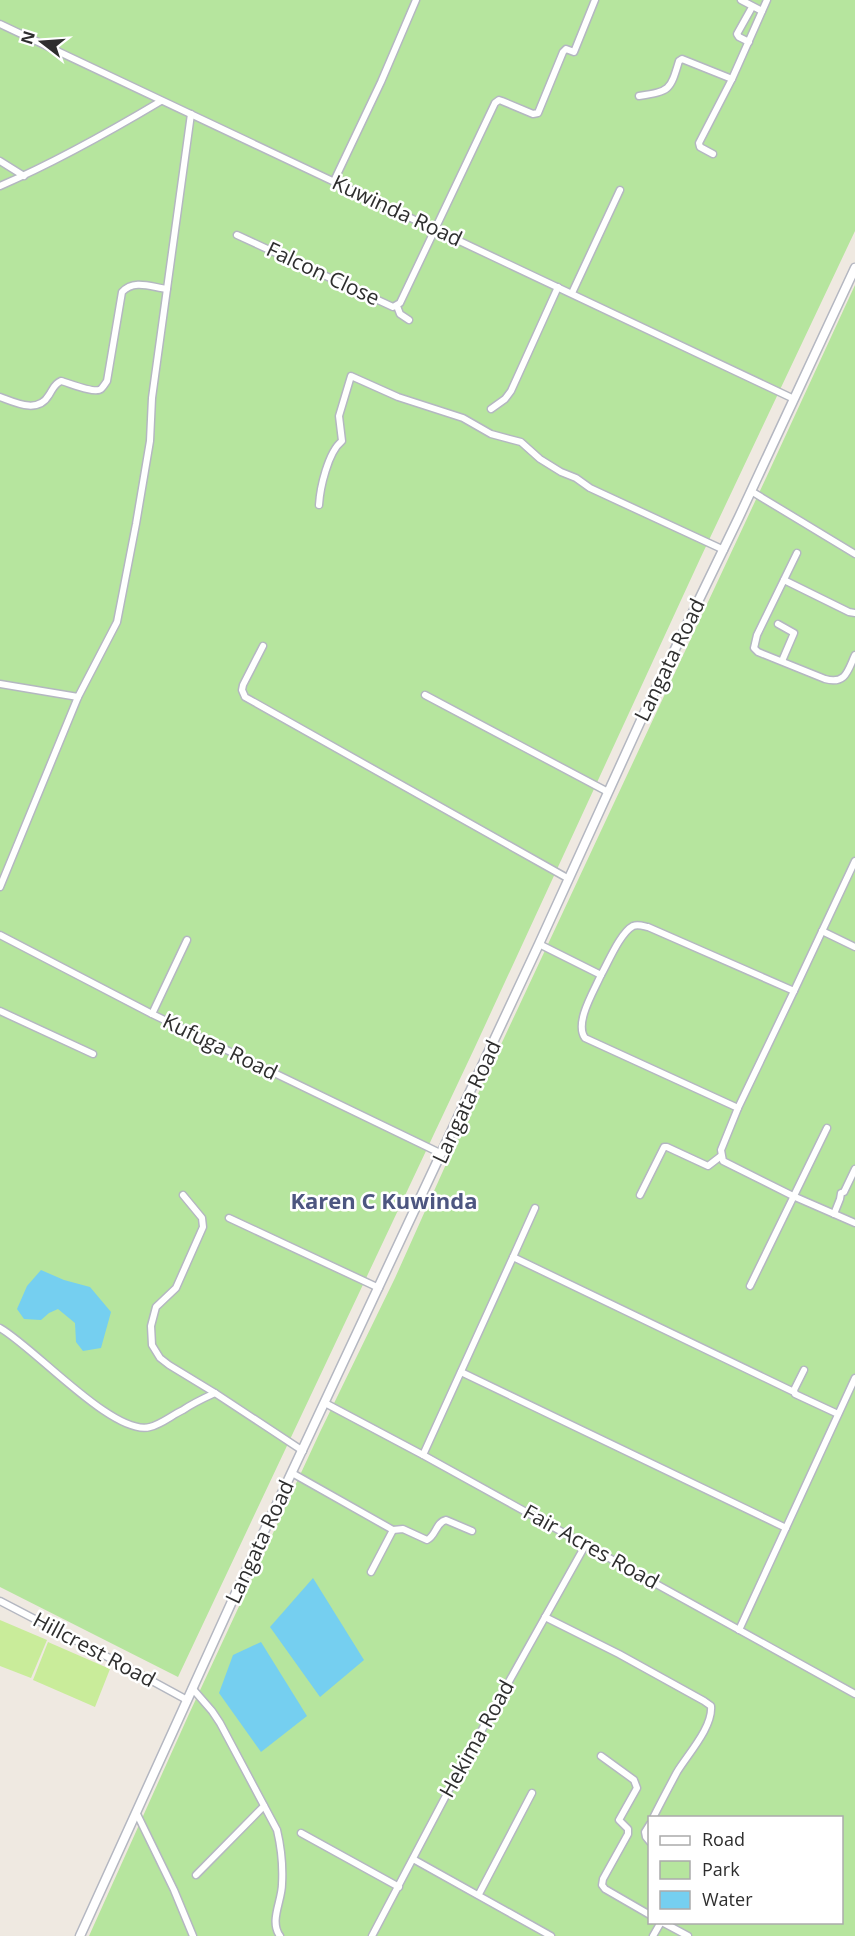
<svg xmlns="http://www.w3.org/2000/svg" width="855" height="1936" font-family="'Open Sans',sans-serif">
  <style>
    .green { fill: #b6e59e; fill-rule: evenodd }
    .pitch { fill: #c9ec9a }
    .water { fill: #75cff0 }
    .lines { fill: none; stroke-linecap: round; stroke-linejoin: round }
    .street-casing { stroke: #b4b7c1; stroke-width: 9 }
    .secondary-casing { stroke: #b4b7c1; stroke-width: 11 }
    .street { stroke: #fff; stroke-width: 6 }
    .secondary { stroke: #fff; stroke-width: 8 }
    .labels { text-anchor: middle; stroke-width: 5; stroke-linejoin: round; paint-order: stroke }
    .street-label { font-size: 21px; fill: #2e2e2e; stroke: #fff }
    .neighbourhood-label { font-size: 22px; font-weight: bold; fill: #4d5680; stroke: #fff }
  </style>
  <rect width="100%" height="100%" fill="#efe9e1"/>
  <!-- green -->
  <g class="green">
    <polygon points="0,0 855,0 855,231 700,559 475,1047 178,1677 0,1587"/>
    <path d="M 855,285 L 855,1936 L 89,1936 L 189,1714 L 320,1432 L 395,1278 L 469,1113 L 766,478 ZM 650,1818 L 842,1818 L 842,1922 L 650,1922 Z"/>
  </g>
  <!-- pitch -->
  <g class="pitch">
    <polygon points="0,1620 47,1640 31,1678 0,1666"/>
    <polygon points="48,1642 110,1669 95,1707 33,1680"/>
  </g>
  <!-- water -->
  <g class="water">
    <polygon points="41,1270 64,1280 90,1287 111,1312 101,1348 83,1351 76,1342 75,1323 58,1309 49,1313 41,1320 24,1319 17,1309 27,1286"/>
    <polygon points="313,1578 364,1660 320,1697 270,1627"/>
    <polygon points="261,1642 307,1716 261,1752 219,1693 233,1655"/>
  </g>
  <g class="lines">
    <!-- street casing -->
    <g class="street-casing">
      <g id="street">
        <polyline points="741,0 762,11"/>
        <polyline points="0,24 794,399"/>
        <polyline points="749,42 739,37 737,34 751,9"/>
        <path d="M 639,96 C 670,91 670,91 679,61 L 682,59 L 732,79 L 767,0"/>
        <polyline points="713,154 700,147 699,143 732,79"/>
        <polyline points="0,161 24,176"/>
        <polyline points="334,181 381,82 416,0"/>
        <path d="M 0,186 C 56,162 109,132 161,101"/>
        <polyline points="237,235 393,307 400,303 495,103 499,100 502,101 533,114 538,113 563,52 566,49 574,52 595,0"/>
        <polyline points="572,293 620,190"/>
        <polyline points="397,306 400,314 409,320"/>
        <path d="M 0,397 C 16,403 38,414 49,395 C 53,389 54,384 61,381 C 69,383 95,394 101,389 C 103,387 105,384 107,381 L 122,292 C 134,279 151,287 167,289"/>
        <polyline points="491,409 505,399 511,391 558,287"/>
        <polyline points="751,491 855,554"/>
        <path d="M 319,505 C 320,488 328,452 342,441 L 339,416 L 351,376 L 398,397 L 463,418 L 491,434 L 521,442 L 540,459 L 561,472 L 576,478 L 590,488 L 724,550"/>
        <path d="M 797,553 L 757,635 L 754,648 L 758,652 L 825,679 C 846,685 848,670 855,655"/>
        <polyline points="784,580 849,612 855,613"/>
        <polyline points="778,624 794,633 782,661"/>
        <polyline points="263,646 243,685 242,690 245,697 569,879"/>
        <polyline points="0,684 78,697"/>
        <polyline points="425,695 608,792"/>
        <polyline points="0,887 78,697 117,622 136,524 150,441 152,398 191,114"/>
        <polyline points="822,931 855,947"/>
        <polyline points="0,935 152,1014 442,1154"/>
        <path d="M 539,944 L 601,975 C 594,991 574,1023 585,1038 L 738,1108 L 721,1150 L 723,1161 L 793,1196 L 855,1223"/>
        <path d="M 601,975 C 608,963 620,933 633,926 C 638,924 643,926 648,927 L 794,991 L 855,861"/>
        <polyline points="0,1011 93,1054"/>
        <polyline points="152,1014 187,940"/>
        <polyline points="738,1108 794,991"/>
        <polyline points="183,1195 202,1218 203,1227 176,1288 156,1307 151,1326 152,1345 160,1358 169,1365 215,1393 303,1451"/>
        <polyline points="640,1195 664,1147 667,1147 708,1166 721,1156"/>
        <polyline points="834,1214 840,1199 841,1193 844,1192 855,1169"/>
        <polyline points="229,1218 379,1288"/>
        <polyline points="513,1257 535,1208"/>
        <polyline points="750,1286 827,1128"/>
        <path d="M 0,1328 C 34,1347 114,1437 150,1427 C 162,1424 172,1415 183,1410 C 193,1403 204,1398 215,1393"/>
        <polyline points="804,1370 794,1390 795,1394 838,1414"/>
        <polyline points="461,1372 786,1528"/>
        <polyline points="325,1403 423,1455 855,1694"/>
        <polyline points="423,1455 513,1257 794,1392"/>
        <polyline points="292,1473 393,1530 371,1572"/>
        <path d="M 393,1530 L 403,1529 L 427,1540 C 436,1536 436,1522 446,1520 L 472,1531"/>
        <polyline points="0,1601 121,1664 187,1700"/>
        <path d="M 545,1617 L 619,1654 L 704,1701 L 711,1706 C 713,1727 688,1754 677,1772 C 669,1787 661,1802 653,1818"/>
        <polyline points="739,1630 855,1378"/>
        <path d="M 192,1688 L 212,1711 L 220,1723 L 277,1830 C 281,1847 283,1867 282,1884 C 282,1901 269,1921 280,1936"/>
        <polyline points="601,1756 634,1780 637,1788 619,1820 628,1829 628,1834 603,1879 602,1885 605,1889 650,1915"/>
        <polyline points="136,1812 174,1890 193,1936"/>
        <polyline points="650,1824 645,1832 646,1837 650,1842"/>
        <polyline points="301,1833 399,1887"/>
        <polyline points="413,1859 551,1936"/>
        <polyline points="196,1875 264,1806"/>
        <polyline points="479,1894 532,1793"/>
        <polyline points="662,1922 688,1936"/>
        <polyline points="372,1936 460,1769 586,1544"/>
        <polyline points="653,1936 661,1922"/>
      </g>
    </g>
    <!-- secondary casing -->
    <g class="secondary-casing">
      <polyline id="secondary" points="80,1936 254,1553 539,944 647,707 739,517 855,268"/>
    </g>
    <!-- street -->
    <use href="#street" class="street"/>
    <!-- secondary -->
    <use href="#secondary" class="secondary"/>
  </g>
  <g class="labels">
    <!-- street labels -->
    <g class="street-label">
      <text transform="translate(397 211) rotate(25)" y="7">Kuwinda Road</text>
      <text transform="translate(323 274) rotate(25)" y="7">Falcon Close</text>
      <text transform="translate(670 660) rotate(-64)" y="7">Langata Road</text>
      <text transform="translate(220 1047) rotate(26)" y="7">Kufuga Road</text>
      <text transform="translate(467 1102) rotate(-65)" y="7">Langata Road</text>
      <text transform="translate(260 1542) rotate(-65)" y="7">Langata Road</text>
      <text transform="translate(591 1547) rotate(29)" y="7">Fair Acres Road</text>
      <text transform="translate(94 1650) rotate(28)" y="7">Hillcrest Road</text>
      <text transform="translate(477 1739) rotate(-61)" y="7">Hekima Road</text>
    </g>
    <!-- neighbourhood labels -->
    <g class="neighbourhood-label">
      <text x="384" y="1209">Karen C Kuwinda</text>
    </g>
  </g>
  <!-- legend -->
  <rect x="648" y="1816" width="195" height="108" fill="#ffffff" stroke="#ababab" stroke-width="1.5"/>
  <rect x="660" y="1836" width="30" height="9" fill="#ffffff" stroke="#ababab" stroke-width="1.5"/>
  <text x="702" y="1846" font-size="18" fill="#2e2e2e">Road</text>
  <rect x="660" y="1861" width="30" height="18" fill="#b6e59e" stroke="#ababab" stroke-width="1.5"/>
  <text x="702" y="1876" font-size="18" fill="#2e2e2e">Park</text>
  <rect x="660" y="1891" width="30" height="18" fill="#75cff0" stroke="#ababab" stroke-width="1.5"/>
  <text x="702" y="1906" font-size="18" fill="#2e2e2e">Water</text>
  <!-- north arrow -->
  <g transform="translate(42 42) rotate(287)" stroke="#ffffff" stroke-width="4.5" paint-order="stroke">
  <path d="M0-4.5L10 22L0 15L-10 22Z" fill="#2e2e2e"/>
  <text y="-9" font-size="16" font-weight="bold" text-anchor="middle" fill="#2e2e2e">N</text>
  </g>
</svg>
